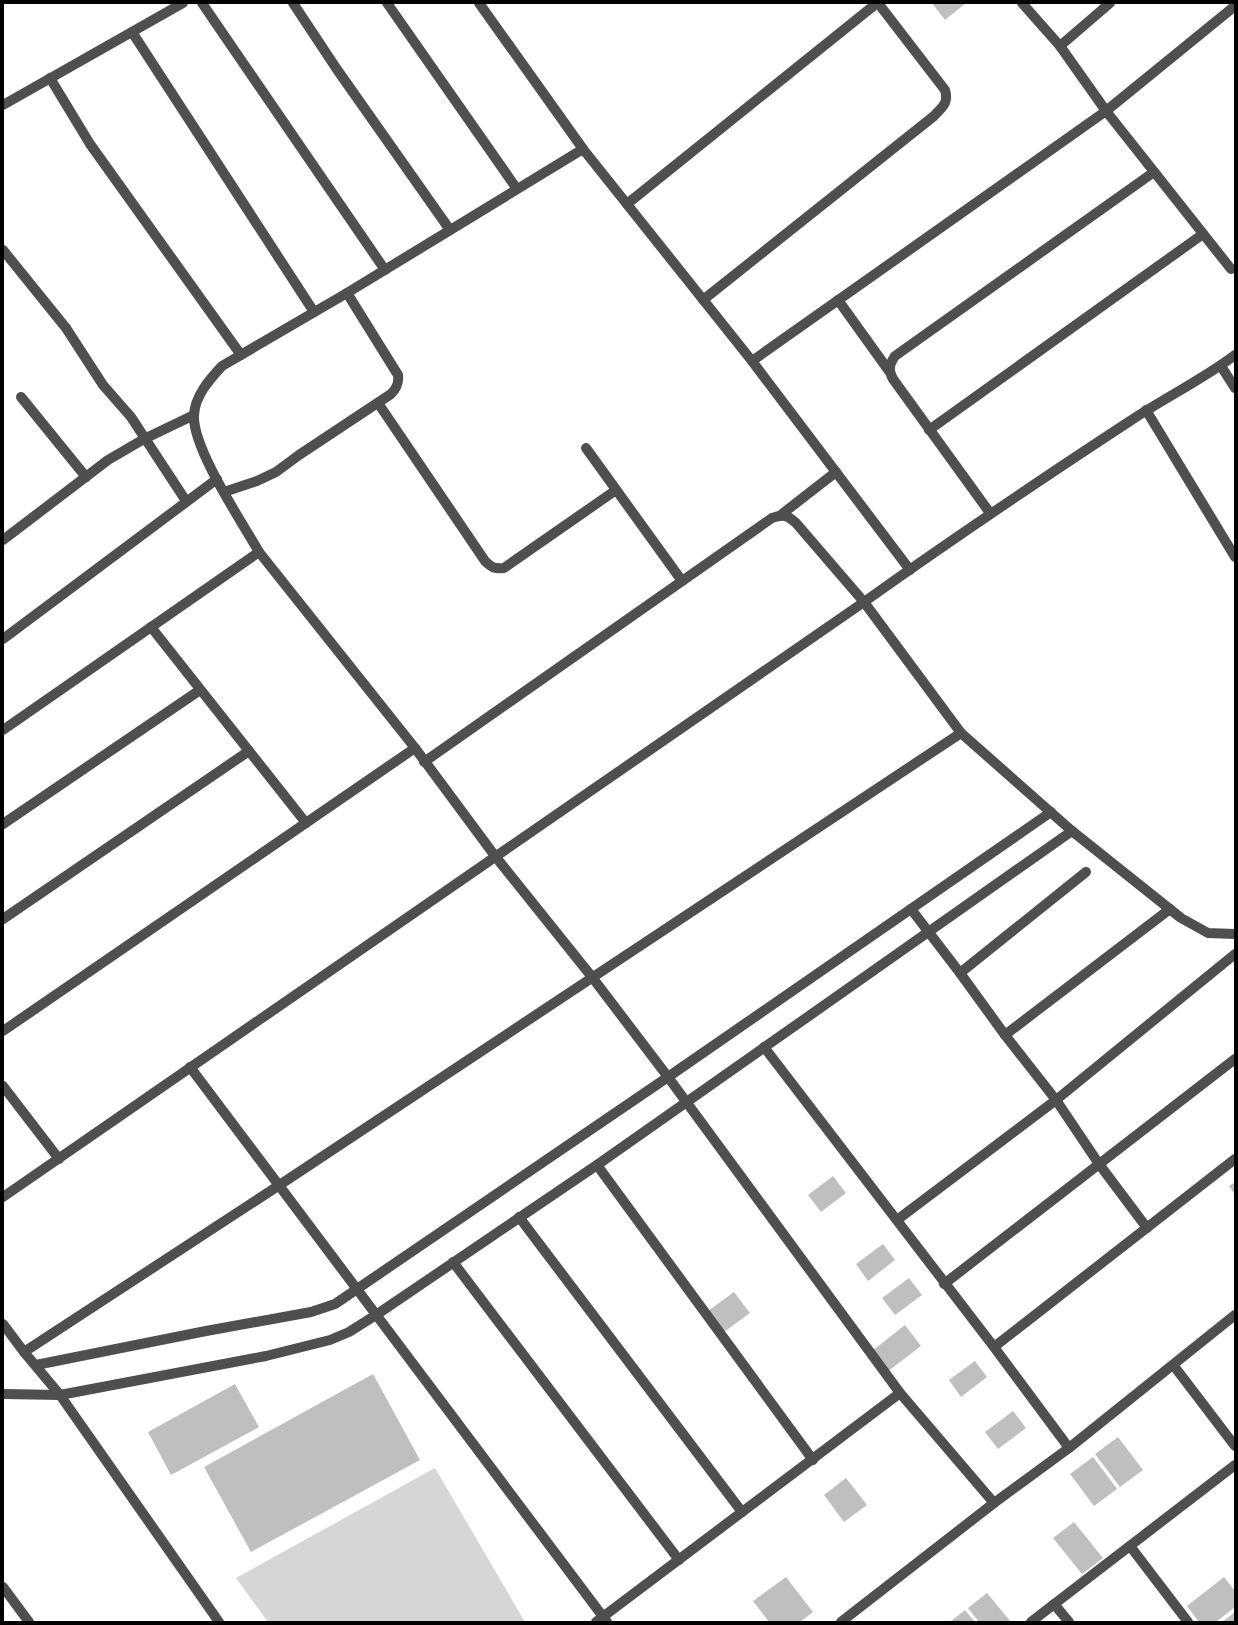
<svg xmlns="http://www.w3.org/2000/svg" width="1238" height="1625" font-family="Helvetica,sans-serif">
  <style>
    .green { fill: #d6d6d6 }
    .building { fill: #bfbfbf }
    .lines { fill: none; stroke-linecap: round; stroke-linejoin: round }
    .minor { stroke: #4f4f4f; stroke-width: 10 }
  </style>
  <rect width="100%" height="100%" fill="#fff"/>
  <!-- green -->
  <polygon class="green" points="435,1468 525,1622 268,1622 236,1578"/>
  <!-- building -->
  <g class="building">
    <polygon points="932,3 966,3 945,20"/>
    <polygon points="833,1176 846,1193 821,1212 808,1195"/>
    <polygon points="1235,1182 1235,1195 1229,1186"/>
    <polygon points="883,1244 895,1260 868,1281 856,1264"/>
    <polygon points="909,1278 922,1295 895,1315 882,1298"/>
    <polygon points="734,1292 750,1313 724,1332 708,1311"/>
    <polygon points="905,1325 921,1346 887,1372 872,1351"/>
    <polygon points="975,1361 987,1377 961,1397 949,1380"/>
    <polygon points="373,1374 420,1460 251,1552 204,1467"/>
    <polygon points="235,1384 259,1427 171,1475 148,1432"/>
    <polygon points="1013,1411 1026,1428 998,1449 985,1432"/>
    <polygon points="1118,1437 1143,1470 1120,1487 1095,1454"/>
    <polygon points="1093,1457 1117,1489 1094,1506 1070,1474"/>
    <polygon points="846,1478 867,1505 844,1522 824,1495"/>
    <polygon points="1074,1522 1103,1558 1082,1574 1053,1538"/>
    <polygon points="786,1577 813,1612 800,1622 769,1622 753,1601"/>
    <polygon points="1224,1577 1235,1591 1235,1607 1216,1622 1199,1622 1187,1606"/>
    <polygon points="987,1593 1011,1622 979,1622 968,1608"/>
    <polygon points="965,1610 975,1622 950,1622"/>
    <polygon points="1235,1612 1235,1622 1222,1622"/>
  </g>
  <g class="lines">
    <!-- minor -->
    <g class="minor">
      <polyline points="202,3 385,270"/>
      <polyline points="293,3 336,68 450,230"/>
      <polyline points="387,3 517,189"/>
      <polyline points="479,3 583,149 752,361 910,570"/>
      <polyline points="1022,3 1060,46 1106,111 1231,269"/>
      <polyline points="132,32 314,312"/>
      <polyline points="1060,46 1110,3"/>
      <polyline points="50,78 90,144 241,355"/>
      <polyline points="3,105 183,3"/>
      <polyline points="627,204 877,3"/>
      <polyline points="3,250 66,328 103,385 131,417 186,501"/>
      <path d="M 703,300 L 934,116 C 942,107 949,103 945,90 L 878,3"/>
      <polyline points="838,300 889,371"/>
      <polyline points="752,361 1106,111 1235,6"/>
      <polyline points="1221,366 1235,388"/>
      <polyline points="21,397 86,477"/>
      <path d="M 378,403 L 485,561 C 492,568 495,569 504,568 L 616,490"/>
      <polyline points="1146,410 1235,557"/>
      <polyline points="929,430 1203,234"/>
      <polyline points="586,448 682,581"/>
      <path d="M 224,492 L 257,481 L 276,472 L 299,455 L 391,394 C 397,388 399,383 398,375 L 347,293"/>
      <path d="M 990,513 L 893,379 C 888,370 889,365 895,356 L 1154,172"/>
      <polyline points="782,514 836,472"/>
      <polyline points="3,540 108,460 144,439 194,415"/>
      <path d="M 259,552 C 242,522 192,448 194,415 C 195,396 209,380 222,366 L 347,293 L 583,149"/>
      <polyline points="151,627 306,823"/>
      <polyline points="3,639 217,479"/>
      <polyline points="3,730 259,552 415,748 495,856 592,977 668,1077 900,1393 994,1503"/>
      <polyline points="961,733 1072,831 1181,918 1208,933 1235,934"/>
      <polyline points="3,824 200,690"/>
      <polyline points="911,909 960,973 1005,1035 1056,1100 1099,1164 1147,1228"/>
      <polyline points="3,919 249,751"/>
      <polyline points="960,973 1086,872"/>
      <polyline points="3,1031 415,748"/>
      <polyline points="1005,1035 1170,909"/>
      <polyline points="764,1047 994,1347 1069,1448"/>
      <polyline points="190,1067 607,1622"/>
      <polyline points="3,1086 59,1159"/>
      <polyline points="597,1165 813,1460"/>
      <path d="M 3,1197 L 864,602 C 951,540 1040,480 1130,421 C 1164,398 1202,380 1235,355"/>
      <polyline points="519,1217 742,1512"/>
      <polyline points="897,1220 1056,1100 1235,954"/>
      <polyline points="453,1262 679,1560"/>
      <polyline points="944,1284 1235,1059"/>
      <polyline points="3,1324 24,1352 60,1395 219,1622"/>
      <polyline points="994,1347 1235,1159"/>
      <path d="M 24,1352 L 278,1186 L 961,733 L 864,602 L 796,523 C 787,515 784,514 772,518 L 424,762"/>
      <polyline points="36,1365 206,1331 311,1312 335,1304 668,1077 1051,812"/>
      <polyline points="1174,1366 1235,1446"/>
      <polyline points="3,1394 60,1395 266,1356 330,1340 349,1332 376,1315 597,1165 1072,831"/>
      <polyline points="1130,1546 1188,1622"/>
      <polyline points="3,1587 29,1622"/>
      <polyline points="1054,1604 1069,1622"/>
      <polyline points="596,1622 900,1393"/>
      <polyline points="841,1622 994,1503 1069,1448 1235,1315"/>
      <polyline points="1031,1622 1235,1465"/>
    </g>
  </g>
  <!-- border -->
  <rect width="1238" height="1625" fill="none" stroke="#000000" stroke-width="8"/>
</svg>
